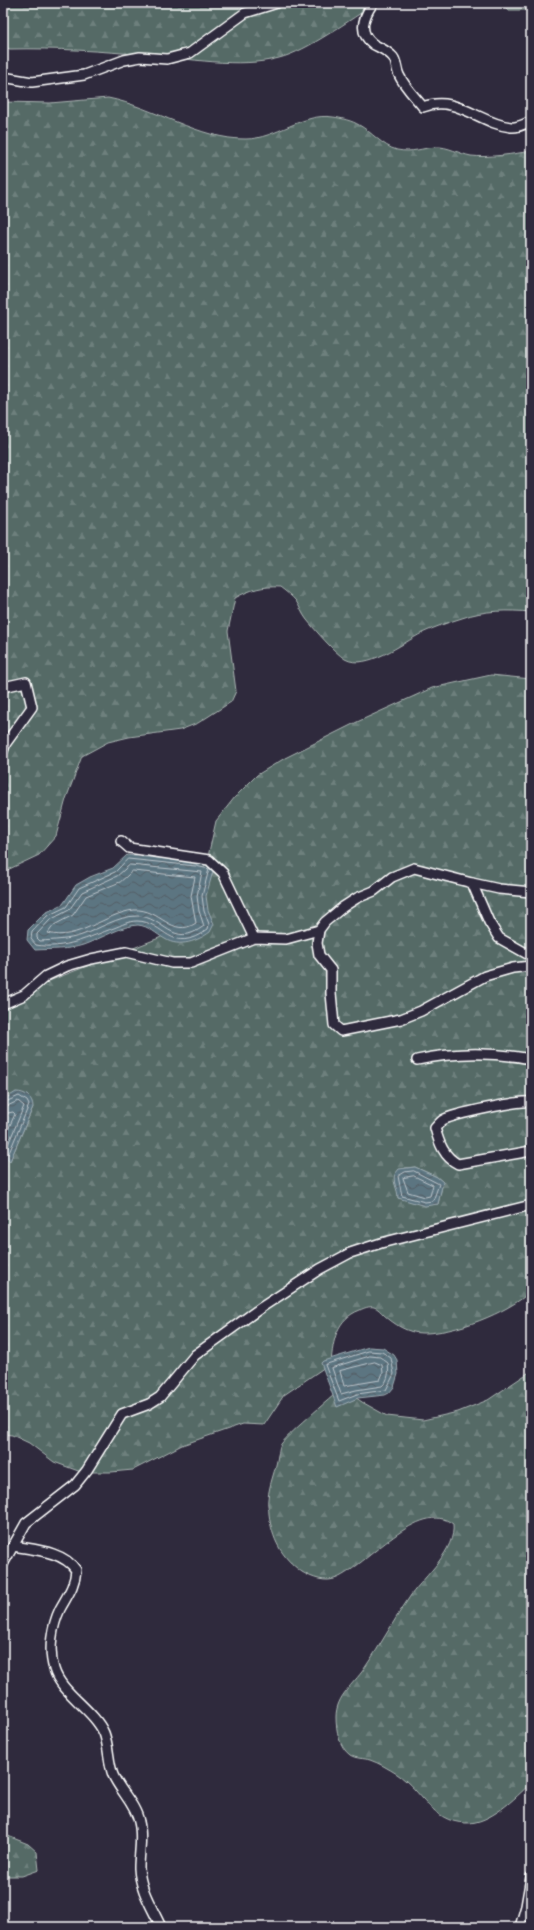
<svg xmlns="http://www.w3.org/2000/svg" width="534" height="1930" font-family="Mali,sans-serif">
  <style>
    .forest { fill: url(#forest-firs); stroke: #aab4b2; fill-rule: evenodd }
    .water { fill: url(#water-waves); stroke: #9dacb3 }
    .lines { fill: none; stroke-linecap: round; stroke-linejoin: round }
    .shore { stroke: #bec7cd; stroke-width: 1 }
    .minor-casing { stroke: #fff; stroke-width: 12 }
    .minor { stroke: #2f2a3d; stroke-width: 9 }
  </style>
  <defs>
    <pattern id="forest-firs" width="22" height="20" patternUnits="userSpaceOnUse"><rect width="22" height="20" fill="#546a66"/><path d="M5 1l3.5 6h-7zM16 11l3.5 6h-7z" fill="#6e807d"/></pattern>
    <pattern id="water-waves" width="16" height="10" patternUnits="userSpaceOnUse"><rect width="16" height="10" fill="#5c7481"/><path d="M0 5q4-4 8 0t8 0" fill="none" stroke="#535e64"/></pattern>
  </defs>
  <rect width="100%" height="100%" fill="#2f2a3d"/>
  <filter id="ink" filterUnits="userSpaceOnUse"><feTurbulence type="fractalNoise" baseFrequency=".025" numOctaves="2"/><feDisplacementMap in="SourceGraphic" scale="8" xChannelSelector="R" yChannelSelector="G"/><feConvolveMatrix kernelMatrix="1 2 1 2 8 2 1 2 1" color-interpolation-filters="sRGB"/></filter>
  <g filter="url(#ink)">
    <!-- forest -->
    <g class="forest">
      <path d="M 3,3 L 377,3 C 350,19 308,51 279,58 C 239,69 187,58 146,55 C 101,51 56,48 10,49 L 3,47 Z"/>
      <polygon points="499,3 531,3 531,10 509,10"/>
      <path d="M 108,98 C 154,107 200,140 246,139 C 276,139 303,112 333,117 C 341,118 353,121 359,125 C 372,132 382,146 397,150 C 413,153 422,148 436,147 C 447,146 460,154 471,156 C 487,158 515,154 531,151 L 531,612 C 508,610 484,610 462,618 C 449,622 435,627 422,633 C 403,643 366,671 345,659 C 333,651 316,631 307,620 C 302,614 300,607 296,601 C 292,596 285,591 280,587 C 263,586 251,589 235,598 L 228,631 L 236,691 L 231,702 L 198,723 L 180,730 L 129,737 L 108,742 L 82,756 L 66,799 L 56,836 L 39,855 L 3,872 L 3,102 L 50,103 Z"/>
      <path d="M 491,675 L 531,679 L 531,1291 C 508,1313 453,1334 422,1333 C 407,1333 394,1324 384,1315 C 381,1312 378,1308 374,1307 C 369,1306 364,1308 360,1310 C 336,1319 333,1341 331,1363 L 284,1395 L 264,1425 L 243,1424 L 182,1445 L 133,1470 L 111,1472 L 81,1472 L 54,1462 L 29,1443 L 12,1435 L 3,1434 L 3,1156 L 10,1161 L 33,1107 L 7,1096 L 3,1100 L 3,999 L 159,938 L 187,923 L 207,883 L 209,852 L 216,821 L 235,797 L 257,775 L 285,758 L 357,722 L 432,688 ZM 415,1167 L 437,1177 L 443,1182 L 438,1204 L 398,1198 L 398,1192 L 394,1181 L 405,1168 Z"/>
      <path d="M 531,1371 L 531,1783 C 515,1798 490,1824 466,1823 C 431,1822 423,1791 397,1774 C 389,1769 379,1763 370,1760 C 364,1758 356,1759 350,1755 C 339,1747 336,1730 336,1717 C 336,1696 353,1685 364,1669 C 381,1645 394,1619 411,1595 C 425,1576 456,1550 453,1524 C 420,1498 366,1566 337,1578 C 326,1583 312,1578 302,1572 C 281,1557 272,1539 269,1514 C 269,1509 267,1504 268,1499 C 269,1484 276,1470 278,1455 C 279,1452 279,1448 280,1446 C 283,1438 332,1397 342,1388 L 362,1402 L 387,1416 L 423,1420 L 458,1412 L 488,1400 Z"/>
      <polygon points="3,1834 28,1844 37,1852 39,1870 22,1876 3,1876"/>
    </g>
    <!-- water -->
    <g class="water">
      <path d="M 127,855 C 144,858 205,859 214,868 L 206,896 L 208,910 L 214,924 L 210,932 C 198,941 179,948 165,939 C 156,934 149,926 138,925 C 123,925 98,940 83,945 C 68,950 51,949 35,950 L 27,940 L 28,930 L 45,913 L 63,904 L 76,885 L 90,877 L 113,868 Z"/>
      <path d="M 16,1092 C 26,1092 33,1098 33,1107 L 10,1161 L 3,1156 L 3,1100 Z"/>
      <path d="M 415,1167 L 437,1177 L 443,1182 L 438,1204 L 425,1206 L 398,1198 C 398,1189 392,1182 395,1174 L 399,1169 Z"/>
      <polygon points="369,1347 383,1348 394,1355 397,1360 398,1374 394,1387 389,1393 385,1395 358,1398 337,1407 321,1363 323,1361"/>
    </g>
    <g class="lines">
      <!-- shore -->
      <g class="shore">
        <path d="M 128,859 L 196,866 L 209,869 L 202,896 L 204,911 L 209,924 L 208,929 C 170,957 165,921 137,921 C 128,921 122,925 114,928 C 89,937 64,950 36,945 L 31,939 L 32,932 L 47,916 L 66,907 L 79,888 L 115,872 Z"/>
        <path d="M 130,865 L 202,872 L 197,896 L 199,911 L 204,926 C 172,950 164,916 137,916 C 118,916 99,929 82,935 C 68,940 54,940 40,941 L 37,938 L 37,934 L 50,920 L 69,910 L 82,892 L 117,876 Z"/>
        <path d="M 133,871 L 195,877 L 191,896 L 196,923 C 172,939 160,908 134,910 C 106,913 77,942 48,933 L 54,925 L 73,915 L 86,896 L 120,882 Z"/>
        <polyline points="3,1103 19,1096 27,1101 29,1105 9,1153 3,1153"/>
        <polyline points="3,1108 18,1101 24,1106 7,1147 3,1148"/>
        <polyline points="3,1114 13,1112 15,1114 3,1141"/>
        <polygon points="414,1171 439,1184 433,1201 425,1202 402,1196 398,1176 405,1172"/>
        <polygon points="414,1176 433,1185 430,1196 425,1197 408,1192 403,1178"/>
        <polygon points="369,1351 382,1352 391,1358 394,1374 386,1390 357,1394 339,1401 325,1365"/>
        <path d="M 370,1356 L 380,1357 L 388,1363 C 389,1371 389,1380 382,1386 L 356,1390 L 341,1394 L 332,1368 Z"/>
        <polygon points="375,1362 382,1365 383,1373 380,1380 344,1386 340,1371"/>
      </g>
      <!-- minor casing -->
      <g class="minor-casing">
        <g id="minor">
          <path d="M 373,3 C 364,16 357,32 373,44 C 380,48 388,51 393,57 C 397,62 396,69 399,75 C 404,86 415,97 423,107 C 456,94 480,124 511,127 C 518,128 525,124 531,121"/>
          <polyline points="3,77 32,82 84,75 124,60 140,57 167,59 190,53 245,13 277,3"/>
          <polyline points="3,687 26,682 32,707 6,743 3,751"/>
          <polyline points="121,841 129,848 209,860 223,873 254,938"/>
          <polyline points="472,883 489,922 499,938 531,956"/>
          <polyline points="531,892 499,889 472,883 414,868 392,877 374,891 357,898 343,907 325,922 319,930 317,943 319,955 331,970 331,993 334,1025 341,1031 401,1019 421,1011 485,976 513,968 531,966"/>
          <polyline points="3,1004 24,995 46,976 67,966 91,959 126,952 172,963 191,963 254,938 286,939 319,930"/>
          <path d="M 417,1060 C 454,1052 493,1052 531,1059"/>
          <path d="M 531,1102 C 521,1100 453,1114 443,1120 C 440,1122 437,1126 435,1128 C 439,1143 444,1157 458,1164 L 531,1151"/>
          <path d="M 13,1546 C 35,1550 63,1551 76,1570 C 75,1586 67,1596 60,1609 C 52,1626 48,1650 54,1669 C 61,1693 93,1709 104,1733 C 109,1746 108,1762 113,1775 C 120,1791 136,1805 139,1822 C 143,1838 139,1852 139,1868 C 140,1890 152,1907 161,1927"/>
          <polyline points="3,1564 26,1523 75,1485 87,1470 122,1414 149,1404 160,1397 195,1355 262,1307 320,1269 350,1253 381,1243 531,1205"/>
          <polyline points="520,1927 526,1906 531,1877"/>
        </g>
      </g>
      <!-- minor -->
      <use href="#minor" class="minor"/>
    </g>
  </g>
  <!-- margin -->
  <rect width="534" height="1930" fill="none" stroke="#2f2a3d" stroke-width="16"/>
  <rect x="8" y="8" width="518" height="1914" fill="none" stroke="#fff" stroke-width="1.5" filter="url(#ink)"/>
</svg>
